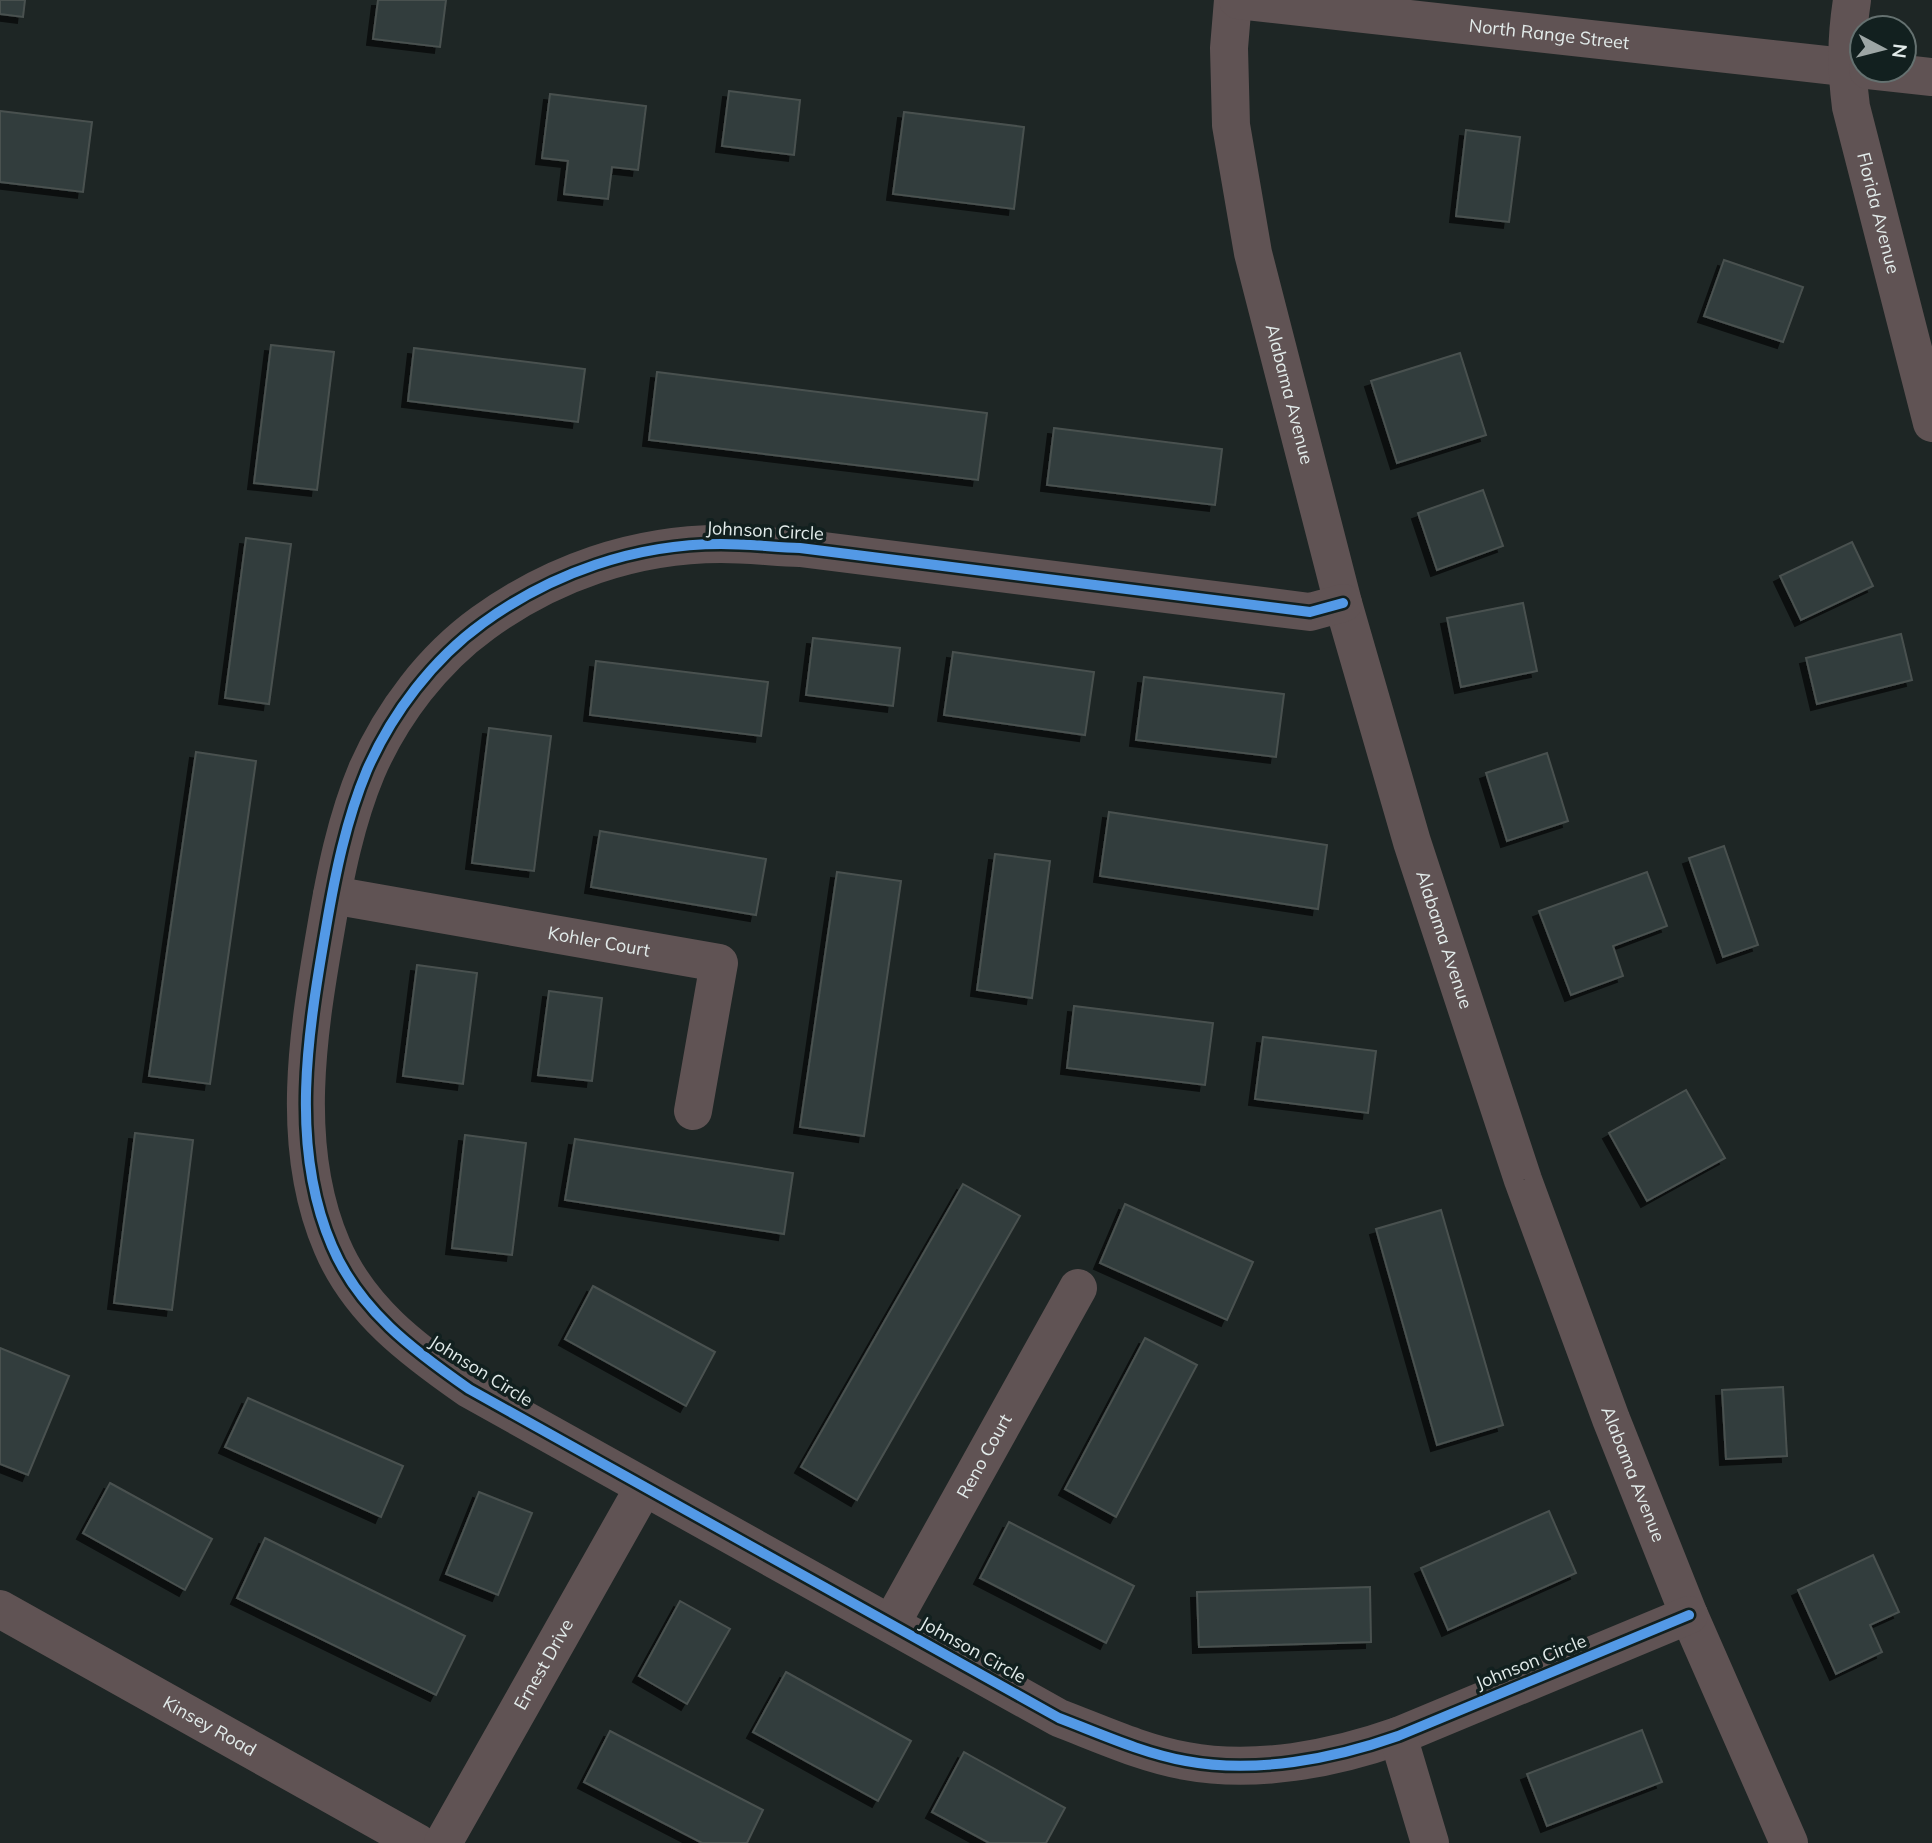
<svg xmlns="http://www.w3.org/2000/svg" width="1932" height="1843" font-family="Mulish,sans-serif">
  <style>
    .building { fill: #313e3d; stroke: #4a5150; stroke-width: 2; filter: url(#shadow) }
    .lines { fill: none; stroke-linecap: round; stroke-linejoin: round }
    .minor { stroke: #605354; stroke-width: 38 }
    .cycleway-casing { stroke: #12201f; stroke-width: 15 }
    .cycleway { stroke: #5399e6; stroke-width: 10 }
    .labels { text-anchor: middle; stroke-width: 7; stroke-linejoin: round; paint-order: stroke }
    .street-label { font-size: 18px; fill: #e2ebea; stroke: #12201f }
  </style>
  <defs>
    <filter id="shadow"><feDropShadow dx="-6" dy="6" stdDeviation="0" flood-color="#0009"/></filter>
  </defs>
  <rect width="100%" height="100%" fill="#1e2625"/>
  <!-- building -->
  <g class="building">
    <polygon points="0,0 25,0 23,17 0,14"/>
    <polygon points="378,0 446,0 440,47 373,39"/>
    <polygon points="729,91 800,100 794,155 722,146"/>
    <polygon points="550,94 646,106 638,170 612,167 608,199 564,194 568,161 542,158"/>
    <polygon points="0,111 92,122 83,192 0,182"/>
    <polygon points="904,112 1024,127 1014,209 893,194"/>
    <polygon points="1466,130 1520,137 1509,222 1456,216"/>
    <polygon points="1724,260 1803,287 1783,342 1704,316"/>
    <polygon points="271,345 334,352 317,490 254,483"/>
    <polygon points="414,348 585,369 578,422 408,401"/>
    <polygon points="1460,353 1486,435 1397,463 1371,381"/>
    <polygon points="657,372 987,413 978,480 649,440"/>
    <polygon points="1054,428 1222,449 1215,505 1047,485"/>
    <polygon points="1483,490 1503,546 1437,570 1418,513"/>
    <polygon points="246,538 291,544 269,704 225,698"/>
    <polygon points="1852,542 1873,586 1801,620 1780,576"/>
    <polygon points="1523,603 1537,671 1461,687 1447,618"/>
    <polygon points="1901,634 1912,680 1817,704 1806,658"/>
    <polygon points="813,638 900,648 893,706 806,695"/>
    <polygon points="953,652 1094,672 1085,735 944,715"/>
    <polygon points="596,661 768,682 761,736 590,715"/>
    <polygon points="1144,677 1284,694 1276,757 1136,740"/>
    <polygon points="489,728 551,736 534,871 472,863"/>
    <polygon points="196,752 256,761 210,1084 149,1076"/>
    <polygon points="1547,753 1568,821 1507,841 1486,773"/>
    <polygon points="1109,812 1327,845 1318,909 1100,876"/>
    <polygon points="600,831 766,859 756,915 591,887"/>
    <polygon points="1724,846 1758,945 1723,957 1689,858"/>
    <polygon points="995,854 1050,861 1032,998 977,990"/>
    <polygon points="837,872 901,881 864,1136 800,1127"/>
    <polygon points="1647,872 1667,926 1613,946 1623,976 1571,995 1539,911"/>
    <polygon points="417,965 477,973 463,1084 403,1076"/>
    <polygon points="549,991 602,998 592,1081 538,1075"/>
    <polygon points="1074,1006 1213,1023 1205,1085 1067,1068"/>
    <polygon points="1263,1037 1376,1051 1368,1113 1255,1099"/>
    <polygon points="1686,1090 1725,1158 1647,1201 1609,1133"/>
    <polygon points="135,1133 193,1140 172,1310 114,1303"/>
    <polygon points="465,1135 526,1143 512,1255 452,1248"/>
    <polygon points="575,1139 793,1173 784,1234 565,1200"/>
    <polygon points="963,1184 1020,1216 857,1500 801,1467"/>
    <polygon points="1125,1204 1253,1262 1227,1320 1100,1263"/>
    <polygon points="1441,1210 1503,1425 1437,1445 1376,1229"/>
    <polygon points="593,1286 715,1352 686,1406 565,1339"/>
    <polygon points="1145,1338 1197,1365 1116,1517 1065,1489"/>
    <polygon points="0,1348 69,1376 28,1475 0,1464"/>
    <polygon points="1783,1387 1787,1456 1726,1459 1722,1390"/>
    <polygon points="248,1398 403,1466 381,1517 225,1447"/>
    <polygon points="110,1483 212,1539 185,1590 83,1533"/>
    <polygon points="479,1492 532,1513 498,1595 446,1574"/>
    <polygon points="1549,1511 1576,1573 1448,1630 1421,1568"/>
    <polygon points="1009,1522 1134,1586 1106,1643 980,1578"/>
    <polygon points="265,1538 465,1636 436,1695 237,1598"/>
    <polygon points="1873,1555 1899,1612 1870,1625 1882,1652 1836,1674 1798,1590"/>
    <polygon points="1370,1587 1371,1642 1199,1647 1197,1592"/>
    <polygon points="680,1601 730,1629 687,1704 639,1676"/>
    <polygon points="786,1672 911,1741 878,1801 753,1732"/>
    <polygon points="1642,1730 1662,1782 1547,1826 1527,1774"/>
    <polygon points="610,1731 763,1810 747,1843 702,1843 584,1782"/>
    <polygon points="964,1752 1065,1808 1046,1843 989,1843 932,1812"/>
  </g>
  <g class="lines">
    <!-- minor -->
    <g class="minor">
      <path id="s1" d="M 1233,0 L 1229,48 L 1231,125 L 1253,253 L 1343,603 L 1412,842 L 1523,1180 L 1611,1419 L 1689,1615 L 1789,1843"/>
      <path id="s2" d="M 1238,0 L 1862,69"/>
      <path id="s3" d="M 1852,0 C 1846,39 1846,68 1851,107 L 1932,423"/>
      <polyline points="1868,70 1932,77"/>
      <path d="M 1343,603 L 1310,612 L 800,548 C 774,547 747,544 721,544 C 635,544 552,573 483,623 C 433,659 392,713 367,770 C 346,820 335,875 326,928 C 308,1032 289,1146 332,1246 C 359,1310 413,1350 469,1389 L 1059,1718 C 1101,1734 1142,1753 1186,1761 C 1255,1774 1333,1759 1398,1736 L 1689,1615"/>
      <path id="s4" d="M 332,895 L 719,963 L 693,1111"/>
      <path id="s5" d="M 0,1609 L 418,1843"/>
      <path id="s6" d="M 891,1624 L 1078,1288"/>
      <polyline points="1398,1736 1430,1843"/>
      <path id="s7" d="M 443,1843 L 644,1487"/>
    </g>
    <!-- cycleway casing -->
    <g class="cycleway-casing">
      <path id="cycleway" d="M 1343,603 L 1310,612 L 800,548 C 774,547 747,544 721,544 C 635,544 552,573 483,623 C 433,659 392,713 367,770 C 346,820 335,875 326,928 C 308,1032 289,1146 332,1246 C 359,1310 413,1350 469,1389 L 1059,1718 C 1101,1734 1142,1753 1186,1761 C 1255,1774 1333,1759 1398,1736 L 1689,1615"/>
    </g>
    <!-- cycleway -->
    <use href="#cycleway" class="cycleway"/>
  </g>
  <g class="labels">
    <!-- street labels -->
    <g class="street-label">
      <text dy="6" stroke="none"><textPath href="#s2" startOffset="313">North Range Street</textPath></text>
      <text dy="6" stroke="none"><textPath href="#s3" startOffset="217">Florida Avenue</textPath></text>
      <text dy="6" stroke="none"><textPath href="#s1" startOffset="401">Alabama Avenue</textPath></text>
      <text transform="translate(765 531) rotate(3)" y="6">Johnson Circle</text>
      <text dy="6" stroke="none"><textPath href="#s1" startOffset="968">Alabama Avenue</textPath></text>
      <text dy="6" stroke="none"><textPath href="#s4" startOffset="271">Kohler Court</textPath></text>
      <text transform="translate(481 1371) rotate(32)" y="6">Johnson Circle</text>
      <text dy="6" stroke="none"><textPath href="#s6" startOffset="192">Reno Court</textPath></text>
      <text dy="6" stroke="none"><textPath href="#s1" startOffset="1535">Alabama Avenue</textPath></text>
      <text transform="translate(973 1650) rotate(29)" y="6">Johnson Circle</text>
      <text transform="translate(1531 1662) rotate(-22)" y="6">Johnson Circle</text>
      <text dy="6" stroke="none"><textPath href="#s7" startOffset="205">Ernest Drive</textPath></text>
      <text dy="6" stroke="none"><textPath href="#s5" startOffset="240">Kinsey Road</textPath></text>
    </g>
  </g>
  <!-- north arrow -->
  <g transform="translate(1883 49) rotate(97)"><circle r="33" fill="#12201f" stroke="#657170" stroke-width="2"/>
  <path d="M0-5L12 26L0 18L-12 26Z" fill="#9da6a5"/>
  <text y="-10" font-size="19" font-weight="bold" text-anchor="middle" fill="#e2ebea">N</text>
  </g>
</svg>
